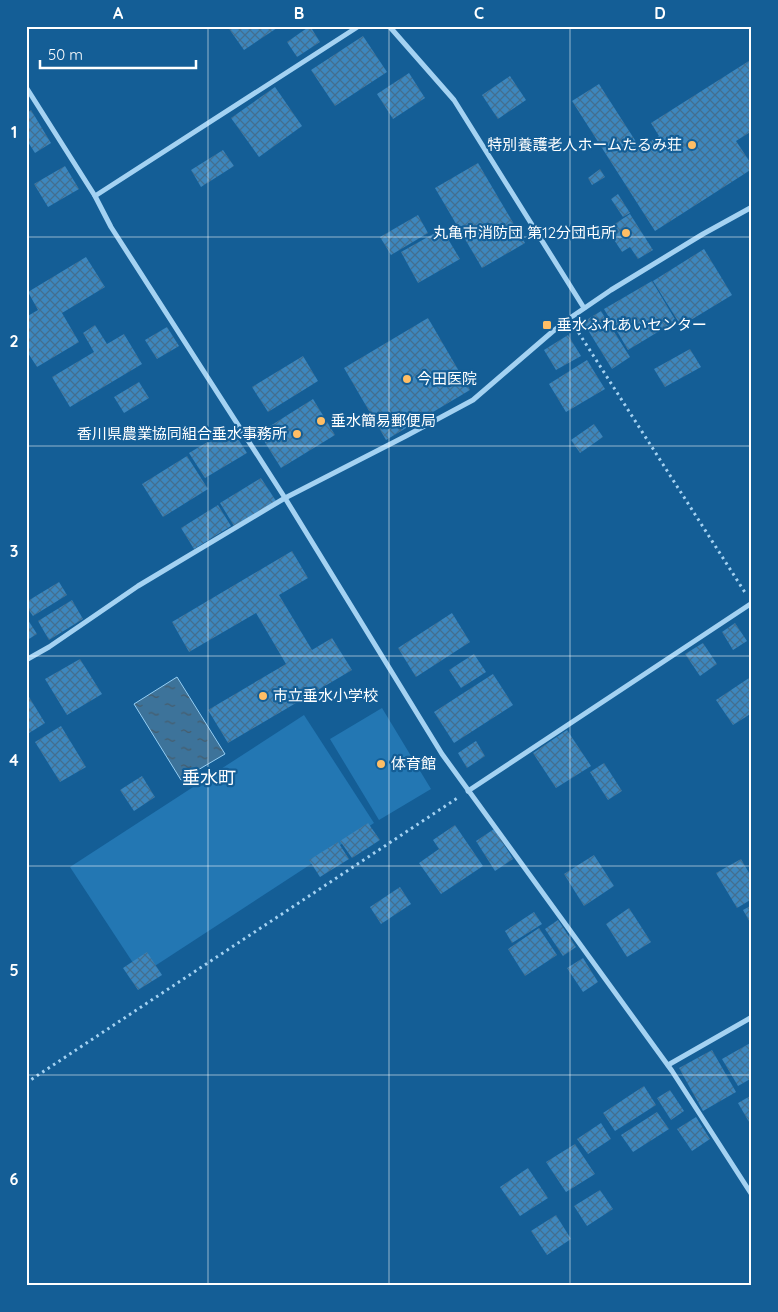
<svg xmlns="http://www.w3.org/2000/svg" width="778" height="1312" font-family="Quicksand,'Noto Sans JP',sans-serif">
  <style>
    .green { fill: #2377b3 }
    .water { fill: url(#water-ripples); stroke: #96cff5 }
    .building { fill: url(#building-cross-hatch) }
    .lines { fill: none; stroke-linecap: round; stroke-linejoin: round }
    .path { stroke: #a4d2f2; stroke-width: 3; stroke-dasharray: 2.5 4; stroke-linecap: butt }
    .minor { stroke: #a4d2f2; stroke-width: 5 }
    .grid { fill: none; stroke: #fff; stroke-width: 1; stroke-opacity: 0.55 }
    .poi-dot { fill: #ffbe65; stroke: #145e96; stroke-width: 2 }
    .labels { text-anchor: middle; stroke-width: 4.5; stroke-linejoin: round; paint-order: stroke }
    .poi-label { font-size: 15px; fill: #fff; stroke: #145e96; text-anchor: start }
    .quarter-label { font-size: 18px; fill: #fff; stroke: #145e96 }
    .neatline { fill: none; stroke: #fff; stroke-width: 2 }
    .grid-label { font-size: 16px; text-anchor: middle; font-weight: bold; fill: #fff }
  </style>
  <defs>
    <pattern id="water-ripples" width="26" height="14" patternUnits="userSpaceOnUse" patternTransform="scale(1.25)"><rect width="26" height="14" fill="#3d739a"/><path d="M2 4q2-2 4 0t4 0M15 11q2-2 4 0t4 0" fill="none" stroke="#465c6b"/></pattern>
    <pattern id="building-cross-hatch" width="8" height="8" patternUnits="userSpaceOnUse" patternTransform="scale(1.25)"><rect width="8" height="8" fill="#3d87be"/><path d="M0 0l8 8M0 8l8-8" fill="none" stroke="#436f90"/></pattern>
  </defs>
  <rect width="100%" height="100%" fill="#145e96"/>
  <!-- green -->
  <g class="green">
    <polygon points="382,708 431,789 379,820 330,739"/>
    <polygon points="304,715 374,823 141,975 70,867"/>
  </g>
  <!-- water -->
  <polygon class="water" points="177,677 225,754 181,780 134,704"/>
  <!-- building -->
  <g class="building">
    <polygon points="227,26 276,26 277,28 244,50"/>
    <polygon points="310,26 320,42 297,57 287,42"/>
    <polygon points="363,36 387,72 335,106 311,70"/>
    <polygon points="752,59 752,131 736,141 752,165 752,169 655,231 572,101 599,84 640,148 659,136 651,123"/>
    <polygon points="409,73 425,98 393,119 377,94"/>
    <polygon points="510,76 526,100 498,119 482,95"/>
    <polygon points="275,87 302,126 259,157 231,118"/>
    <polygon points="31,110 51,143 35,153 26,139 26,113"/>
    <polygon points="223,150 234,166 201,187 191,170"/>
    <polygon points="478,163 525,243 482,268 435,188"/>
    <polygon points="65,166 79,189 48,207 34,184"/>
    <polygon points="600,169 605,177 592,185 588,178"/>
    <polygon points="618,194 630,213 623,217 611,199"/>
    <polygon points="630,214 653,250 638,259 630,247 622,252 607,229"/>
    <polygon points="418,215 428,233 391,255 380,237"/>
    <polygon points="442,229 460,259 418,283 401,252"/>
    <polygon points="704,249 732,295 681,326 653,281"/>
    <polygon points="86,257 105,287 62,313 79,342 37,367 26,350 26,317 38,310 28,292"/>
    <polygon points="652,281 676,321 628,350 604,309"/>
    <polygon points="601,311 630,357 612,369 583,322"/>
    <polygon points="428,318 470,390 386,440 344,368"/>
    <polygon points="95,325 107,344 124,334 142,364 70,407 52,377 94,352 83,333"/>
    <polygon points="167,327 179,346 157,359 145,340"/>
    <polygon points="568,335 581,356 556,370 544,350"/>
    <polygon points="690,349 701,367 665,387 654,369"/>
    <polygon points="303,356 318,381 268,412 252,387"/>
    <polygon points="587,360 605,389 566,412 549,384"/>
    <polygon points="139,382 149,398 124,413 114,397"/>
    <polygon points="313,399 335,435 281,468 259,433"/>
    <polygon points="594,424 603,437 580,453 571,440"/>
    <polygon points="231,428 247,453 205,478 189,453"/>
    <polygon points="187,456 208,489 163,517 142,484"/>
    <polygon points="261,478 276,501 234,526 220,503"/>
    <polygon points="218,505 231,526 194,549 181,528"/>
    <polygon points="292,551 308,578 279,595 312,650 332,638 352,670 228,743 208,710 286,664 256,613 189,652 172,622"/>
    <polygon points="59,582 67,595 33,616 26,606 26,602"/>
    <polygon points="72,600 83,619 49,640 38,621"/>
    <polygon points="452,613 470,642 416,677 398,648"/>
    <polygon points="26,617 37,634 26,641"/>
    <polygon points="735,623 747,641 733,650 722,632"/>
    <polygon points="703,643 717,664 700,676 685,654"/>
    <polygon points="474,654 486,672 461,688 449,670"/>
    <polygon points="80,659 102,694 67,715 45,679"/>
    <polygon points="493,674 513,705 454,743 434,712"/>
    <polygon points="752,676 752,713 733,725 716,700"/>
    <polygon points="26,692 45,723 26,735"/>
    <polygon points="61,726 86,767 60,782 35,742"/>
    <polygon points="567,730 591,766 556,788 533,753"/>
    <polygon points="476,741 485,756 467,768 458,753"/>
    <polygon points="604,763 622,791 608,800 590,772"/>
    <polygon points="142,776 155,797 134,811 120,790"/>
    <polygon points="368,823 380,840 352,858 340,841"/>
    <polygon points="455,825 483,866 441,894 419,863 439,849 433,840"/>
    <polygon points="494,829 513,859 495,871 476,841"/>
    <polygon points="338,842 349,859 320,877 309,860"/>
    <polygon points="594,855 614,886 584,906 564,874"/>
    <polygon points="741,859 752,878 752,899 737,908 716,873"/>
    <polygon points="400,887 411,904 381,924 370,907"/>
    <polygon points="752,905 752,926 743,910"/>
    <polygon points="629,908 651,942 627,957 606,924"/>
    <polygon points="534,912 542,924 512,943 505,931"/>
    <polygon points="558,920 576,947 563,956 545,929"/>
    <polygon points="539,928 557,955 525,976 508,949"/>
    <polygon points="147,952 162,975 138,990 123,968"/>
    <polygon points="583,958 598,982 583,992 567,968"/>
    <polygon points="752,1042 752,1078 738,1086 722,1059"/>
    <polygon points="712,1050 736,1092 703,1111 679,1068"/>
    <polygon points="644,1086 656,1105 615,1131 603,1113"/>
    <polygon points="670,1090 684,1111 671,1120 657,1098"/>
    <polygon points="752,1095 752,1120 749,1122 738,1103"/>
    <polygon points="657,1112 669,1129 633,1152 621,1135"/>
    <polygon points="696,1117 710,1139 692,1151 677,1129"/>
    <polygon points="601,1123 611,1139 588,1154 577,1139"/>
    <polygon points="575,1144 595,1174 566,1192 546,1162"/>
    <polygon points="528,1168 548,1198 520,1216 500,1187"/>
    <polygon points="600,1190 613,1209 587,1226 574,1206"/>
    <polygon points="556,1215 571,1239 547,1255 531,1231"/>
  </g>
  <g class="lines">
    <!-- path -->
    <g class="path">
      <polyline points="575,327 746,594"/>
      <polyline points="26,1083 459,797"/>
    </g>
    <!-- minor -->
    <g class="minor">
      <polyline points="389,26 454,100 584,308"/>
      <polyline points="26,87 95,196 111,227 285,498 442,754 672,1071 752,1195"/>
      <polyline points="95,196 359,26"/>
      <polyline points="26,660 49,647 138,586 285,498 406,436 473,400 552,332 570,318 611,290 703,234 752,207"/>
      <polyline points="468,791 752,603"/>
      <polyline points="668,1065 752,1017"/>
    </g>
  </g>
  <!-- grid -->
  <path class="grid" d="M 208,26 L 208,1286M 389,26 L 389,1286M 570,26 L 570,1286M 26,237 L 752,237M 26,446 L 752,446M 26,656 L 752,656M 26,866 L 752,866M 26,1075 L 752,1075"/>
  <!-- markers -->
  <g class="poi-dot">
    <circle cx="692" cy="145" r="5"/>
    <circle cx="626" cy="233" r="5"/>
    <rect x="542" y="320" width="10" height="10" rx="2.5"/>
    <circle cx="407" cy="379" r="5"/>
    <circle cx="321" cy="421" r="5"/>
    <circle cx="297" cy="434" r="5"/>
    <circle cx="263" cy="696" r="5"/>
    <circle cx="381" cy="764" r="5"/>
  </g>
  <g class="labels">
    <!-- poi labels -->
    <g class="poi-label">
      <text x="682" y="150" text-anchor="end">特別養護老人ホームたるみ荘</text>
      <text x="616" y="238" text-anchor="end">丸亀市消防団 第12分団屯所</text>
      <text x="557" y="330">垂水ふれあいセンター</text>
      <text x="417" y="384">今田医院</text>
      <text x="331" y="426">垂水簡易郵便局</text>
      <text x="287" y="439" text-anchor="end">香川県農業協同組合垂水事務所</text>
      <text x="273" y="701">市立垂水小学校</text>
      <text x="391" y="769">体育館</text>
    </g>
    <!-- quarter labels -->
    <g class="quarter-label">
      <text x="209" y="784">垂水町</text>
    </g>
  </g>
  <!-- border -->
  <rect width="778" height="1312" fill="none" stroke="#145e96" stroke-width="55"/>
  <!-- scale -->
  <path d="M40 60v8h156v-8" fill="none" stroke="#ffffff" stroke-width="2.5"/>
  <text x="48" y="60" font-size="15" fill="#ffffff" stroke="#145e96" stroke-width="4" paint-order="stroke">50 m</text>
  <rect x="28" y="28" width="722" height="1256" class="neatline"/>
  <g class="grid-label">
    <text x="118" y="19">A</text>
    <text x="299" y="19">B</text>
    <text x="479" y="19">C</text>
    <text x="660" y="19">D</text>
    <text x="14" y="138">1</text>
    <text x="14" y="347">2</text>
    <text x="14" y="557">3</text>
    <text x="14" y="766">4</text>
    <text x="14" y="976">5</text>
    <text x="14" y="1185">6</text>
  </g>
</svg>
